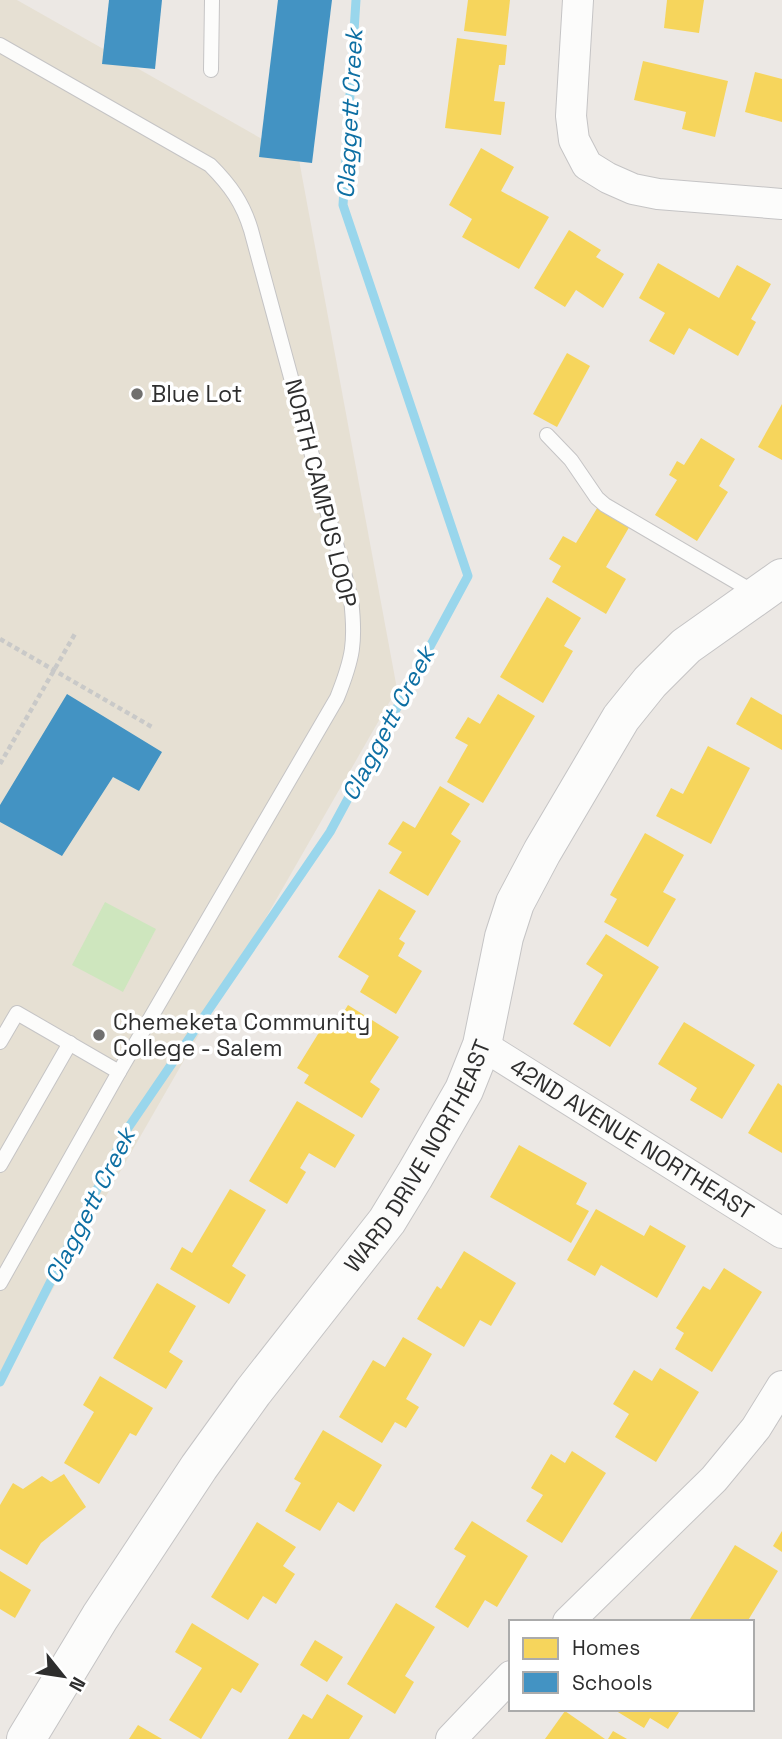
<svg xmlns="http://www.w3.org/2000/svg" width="782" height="1739" font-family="'Space Grotesk',sans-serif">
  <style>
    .education { fill: #e6e0d3 }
    .grass { fill: #cee6be }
    .homes { fill: #f6d55c }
    .schools { fill: #4393c3 }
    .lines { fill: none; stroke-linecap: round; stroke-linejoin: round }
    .stream { stroke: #99d6ec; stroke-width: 9 }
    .lane-casing { stroke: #c5c4c5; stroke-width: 16 }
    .street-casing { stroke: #c5c4c5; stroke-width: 32 }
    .secondary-casing { stroke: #c5c4c5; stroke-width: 40 }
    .path { stroke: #c9c9c8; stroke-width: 4.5; stroke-dasharray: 5 3.5; stroke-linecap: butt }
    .lane { stroke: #fcfcfb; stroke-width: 14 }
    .street { stroke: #fcfcfb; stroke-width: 30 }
    .secondary { stroke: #fcfcfb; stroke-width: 38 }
    .poi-dot { fill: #706f6e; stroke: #fff; stroke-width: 2.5 }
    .labels { text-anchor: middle; stroke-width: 7; stroke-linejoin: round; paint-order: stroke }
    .poi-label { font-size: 23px; fill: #2e2e2e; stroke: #fff; text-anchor: start }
    .street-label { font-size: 23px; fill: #2e2e2e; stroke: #fff }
    .water-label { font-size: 24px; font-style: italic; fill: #0d6fa3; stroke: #fff }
  </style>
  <rect width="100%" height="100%" fill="#ece8e4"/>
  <!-- education -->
  <polygon class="education" points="0,0 17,0 299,160 397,689 0,1381"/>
  <!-- grass -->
  <polygon class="grass" points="105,902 156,929 123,992 72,965"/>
  <!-- homes -->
  <g class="homes">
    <polygon points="468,0 510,0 506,36 464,31"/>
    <polygon points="667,0 704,0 699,33 664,28"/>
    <polygon points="457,38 507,45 505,65 499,65 494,101 505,102 501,135 445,128"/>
    <polygon points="643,61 728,81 715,137 682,129 686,112 634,100"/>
    <polygon points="755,72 782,79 782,122 745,112"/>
    <polygon points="481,148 514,167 501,191 549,217 519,269 462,237 472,219 449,205"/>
    <polygon points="569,230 601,250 596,257 624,274 603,308 576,290 565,307 534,288"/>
    <polygon points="658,263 719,298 737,265 771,284 751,319 756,322 738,356 689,328 674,355 649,341 665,313 639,298"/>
    <polygon points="567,353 590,366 557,427 533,414"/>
    <polygon points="782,404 782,460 758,447"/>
    <polygon points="701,438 735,459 719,486 728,492 697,541 655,515 677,480 669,475 677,461 684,465"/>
    <polygon points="599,505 631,524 606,567 626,579 606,614 552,582 561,566 549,559 563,536 576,543"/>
    <polygon points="547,597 581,618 564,646 573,651 543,703 500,677"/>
    <polygon points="498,694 535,716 483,803 447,782 468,745 455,738 468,717 480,724"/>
    <polygon points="751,697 782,715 782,750 736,724"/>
    <polygon points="708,746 750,768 711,844 656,816 671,788 683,794"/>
    <polygon points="440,786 470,804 451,834 461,841 428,896 389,873 402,852 388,844 403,821 415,828"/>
    <polygon points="645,833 684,855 663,892 676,899 648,947 604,922 617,899 610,895"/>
    <polygon points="379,889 416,911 399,939 405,943 398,956 422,971 396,1014 360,992 369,976 338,957"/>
    <polygon points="606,934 659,967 610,1047 573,1024 603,975 586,964"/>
    <polygon points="348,1005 399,1037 370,1082 380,1089 362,1118 304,1083 309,1075 297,1068 323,1026 332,1031"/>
    <polygon points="684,1022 755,1065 722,1119 690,1100 697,1088 658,1064"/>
    <polygon points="778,1083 782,1086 782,1153 748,1133"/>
    <polygon points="297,1101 355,1135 335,1168 309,1153 300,1168 306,1172 287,1204 249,1181"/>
    <polygon points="519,1145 587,1183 576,1204 589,1211 571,1243 490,1197"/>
    <polygon points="230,1189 266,1210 232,1266 246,1275 229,1304 170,1269 182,1247 192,1253"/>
    <polygon points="596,1209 644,1236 650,1225 686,1246 657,1298 601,1265 595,1276 567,1260"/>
    <polygon points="464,1251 516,1283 491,1326 480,1320 464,1347 417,1319 437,1286 441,1289"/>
    <polygon points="724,1268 762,1292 712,1372 675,1349 684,1333 676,1328 703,1286 710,1290"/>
    <polygon points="157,1283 196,1306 169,1352 183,1361 166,1389 113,1358"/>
    <polygon points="403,1337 432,1354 406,1399 419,1407 406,1428 395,1422 382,1443 339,1417 373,1360 385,1367"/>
    <polygon points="660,1368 699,1392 656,1462 615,1437 629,1414 613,1404 634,1370 652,1381"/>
    <polygon points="100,1376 153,1408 136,1436 130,1433 99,1484 64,1463 94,1412 83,1405"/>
    <polygon points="323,1430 382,1465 354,1512 338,1502 320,1531 285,1511 301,1483 294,1479"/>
    <polygon points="572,1451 606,1473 562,1543 526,1521 543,1495 531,1488 551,1454 565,1463"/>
    <polygon points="64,1474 86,1507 41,1543 27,1565 0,1549 0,1505 13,1483 23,1489 42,1476 51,1482"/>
    <polygon points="472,1521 528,1556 497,1607 485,1600 468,1628 435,1607 466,1556 454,1549"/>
    <polygon points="257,1522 296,1547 283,1566 295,1574 276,1604 263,1596 248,1620 211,1597"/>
    <polygon points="782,1531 782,1552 773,1546"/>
    <polygon points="735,1545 778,1571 747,1622 694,1622 690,1619"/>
    <polygon points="0,1571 31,1590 15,1618 0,1609"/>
    <polygon points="396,1603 435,1627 405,1676 414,1682 395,1714 347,1684"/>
    <polygon points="192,1623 259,1664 241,1693 232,1688 201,1739 169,1720 202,1668 175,1652"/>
    <polygon points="315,1640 343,1657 327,1682 300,1665"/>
    <polygon points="327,1694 363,1716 349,1739 288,1739 303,1714 312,1719"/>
    <polygon points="613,1709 681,1709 668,1729 650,1718 644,1728"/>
    <polygon points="565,1711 605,1739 545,1739"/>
    <polygon points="138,1725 162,1739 129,1739"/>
    <polygon points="613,1731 627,1739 608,1739"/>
  </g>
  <!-- schools -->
  <g class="schools">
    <polygon points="109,0 162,0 155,69 102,64"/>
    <polygon points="278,0 332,0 312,163 259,157"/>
    <polygon points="67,694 162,752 139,791 113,777 62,856 0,822 0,805"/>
  </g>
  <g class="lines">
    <!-- stream -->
    <polyline class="stream" points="0,1382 128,1128 330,832 468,576 343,205 356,0"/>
    <!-- lane casing -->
    <g class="lane-casing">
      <g id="lane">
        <path d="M 0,45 L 210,165 C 230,185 243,203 251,230 L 351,599 C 356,642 353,658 337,698 L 119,1072 L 0,1283"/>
        <polyline points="211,70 212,0"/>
        <polyline points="547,435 571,460 597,498 605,505 757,594"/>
        <polyline points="0,1042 17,1013 119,1072"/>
        <polyline points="0,1165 70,1043"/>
      </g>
    </g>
    <!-- street casing -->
    <g class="street-casing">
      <g id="street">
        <polyline points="578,0 571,116 574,140 587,165 608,178 633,189 658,194 782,204"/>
        <path id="s1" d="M 482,1045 L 782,1233"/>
        <polyline points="568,1622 714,1479 756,1428 782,1386"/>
        <polyline points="451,1739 511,1676"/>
      </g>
    </g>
    <!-- secondary casing -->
    <g class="secondary-casing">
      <g id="secondary">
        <path id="s2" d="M 26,1739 L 100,1617 L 199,1467 L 253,1392 L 387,1221 L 415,1175 L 464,1090 L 482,1045 L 504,937 L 515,903 L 542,852 L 621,718 L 650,682 L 686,646 L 782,578"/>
      </g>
    </g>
    <!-- path -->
    <g class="path">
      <polyline points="0,639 152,727"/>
      <polyline points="0,764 76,632"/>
    </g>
    <!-- lane -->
    <use href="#lane" class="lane"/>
    <!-- street -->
    <use href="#street" class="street"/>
    <!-- secondary -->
    <use href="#secondary" class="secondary"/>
  </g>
  <!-- markers -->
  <g class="poi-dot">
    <circle cx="137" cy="394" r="7"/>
    <circle cx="99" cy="1035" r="7"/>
  </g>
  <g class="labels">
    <!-- poi labels -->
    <g class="poi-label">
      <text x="151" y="402">Blue Lot</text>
      <text x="113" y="1030">Chemeketa Community<tspan x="113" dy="26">College - Salem</tspan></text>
    </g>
    <!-- street labels -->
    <g class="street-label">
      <text transform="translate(321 493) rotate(76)" y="8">NORTH CAMPUS LOOP</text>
      <text dy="8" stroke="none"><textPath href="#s1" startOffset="177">42ND AVENUE NORTHEAST</textPath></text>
      <text dy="8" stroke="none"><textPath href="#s2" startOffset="704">WARD DRIVE NORTHEAST</textPath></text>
    </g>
    <!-- water labels -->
    <g class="water-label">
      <text transform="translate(350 114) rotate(-87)" y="8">Claggett Creek</text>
      <text transform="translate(388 724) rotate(-62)" y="8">Claggett Creek</text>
      <text transform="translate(90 1206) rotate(-63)" y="8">Claggett Creek</text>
    </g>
  </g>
  <!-- legend -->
  <rect x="509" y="1620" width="245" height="91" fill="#ffffff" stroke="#ababab" stroke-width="2"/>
  <rect x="523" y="1638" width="35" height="21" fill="#f6d55c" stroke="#ababab" stroke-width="2"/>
  <text x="572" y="1655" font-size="21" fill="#2e2e2e">Homes</text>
  <rect x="523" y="1672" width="35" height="21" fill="#4393c3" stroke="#ababab" stroke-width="2"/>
  <text x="572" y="1690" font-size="21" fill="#2e2e2e">Schools</text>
  <!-- north arrow -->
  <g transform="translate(63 1676) rotate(120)" stroke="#ffffff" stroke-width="5" paint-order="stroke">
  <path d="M0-5L12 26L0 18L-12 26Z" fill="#2e2e2e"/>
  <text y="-10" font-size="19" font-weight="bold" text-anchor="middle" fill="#2e2e2e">N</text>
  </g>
</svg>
